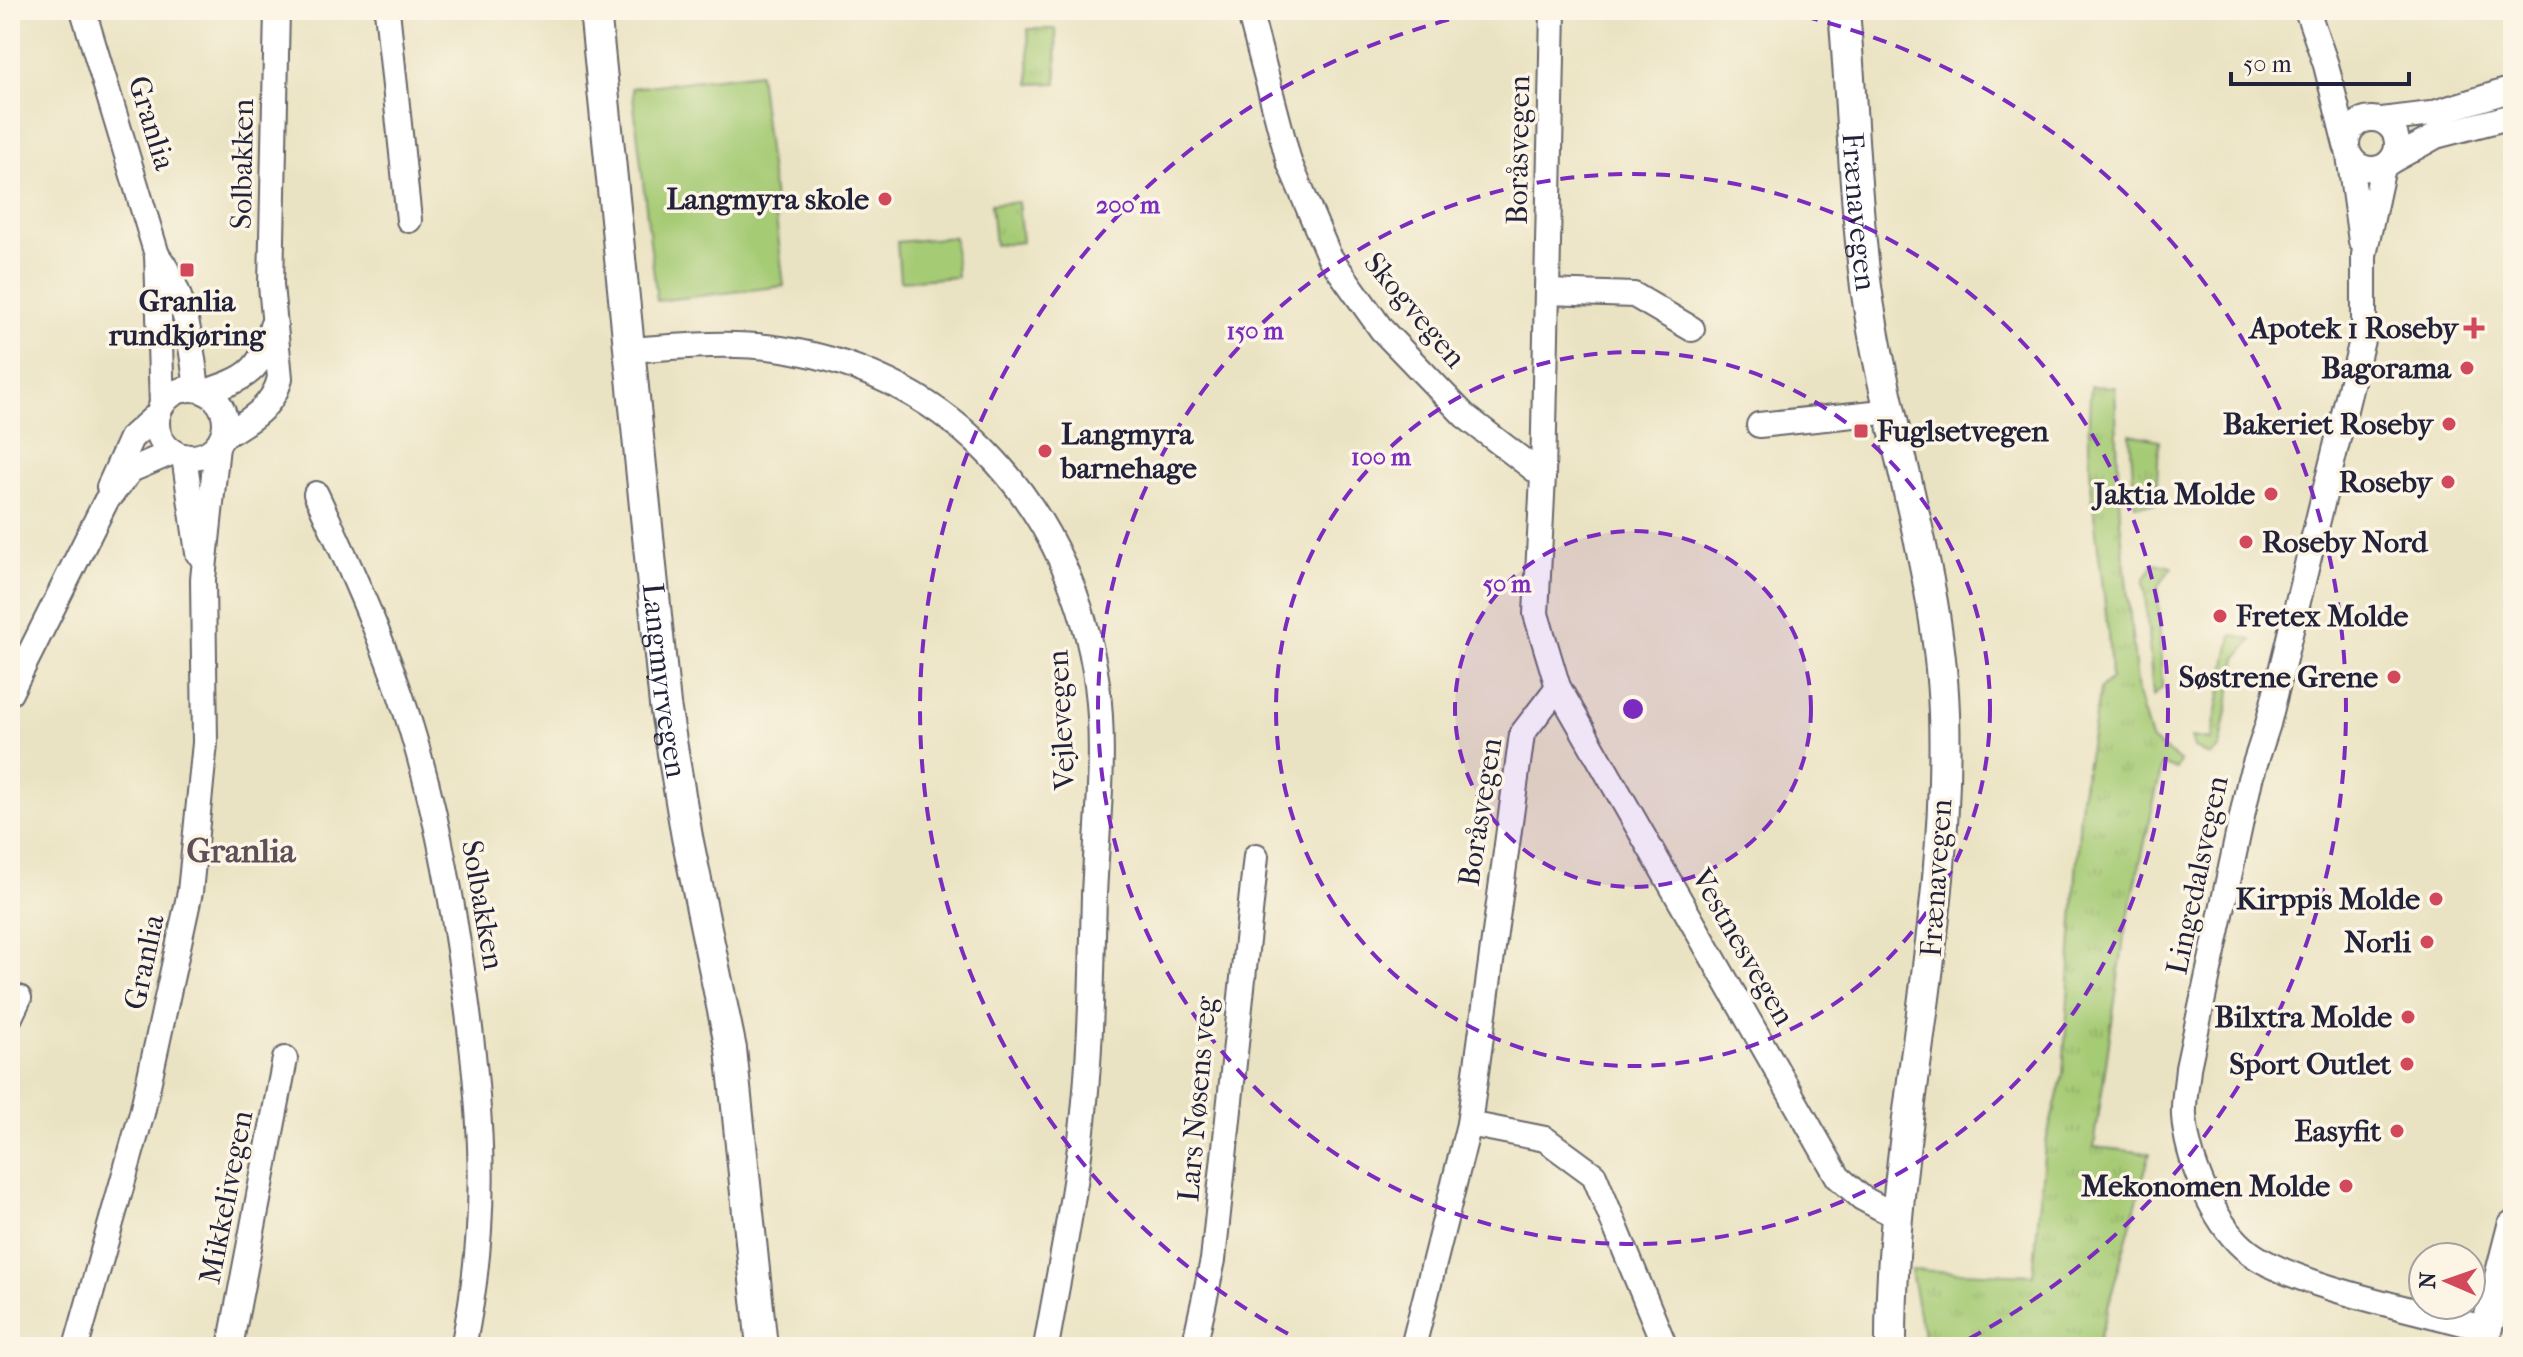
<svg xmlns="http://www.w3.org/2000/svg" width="2523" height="1357" font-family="'IM FELL French Canon',serif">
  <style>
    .grass { fill: url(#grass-tufts); stroke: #647658; stroke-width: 2 }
    .pitch { fill: #a6cb75; stroke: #647658; stroke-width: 2 }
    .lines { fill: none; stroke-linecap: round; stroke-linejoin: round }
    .minor-casing { stroke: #68666b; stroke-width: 28 }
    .major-casing { stroke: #68666b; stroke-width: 34 }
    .minor { stroke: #fff; stroke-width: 24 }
    .major { stroke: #fff; stroke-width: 30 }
    .ring { fill: none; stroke: #7b2cbf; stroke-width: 4; stroke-dasharray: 14 10 }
    .poi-dot { fill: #d1495b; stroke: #fcf5e5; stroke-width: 3 }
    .labels { text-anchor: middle; stroke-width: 7; stroke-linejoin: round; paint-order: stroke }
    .street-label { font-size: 30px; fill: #22223b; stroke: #fcf5e5 }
    .poi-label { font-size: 30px; font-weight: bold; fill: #22223b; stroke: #fcf5e5; text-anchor: end }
    .quarter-label { font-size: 34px; font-weight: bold; fill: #5f4f59; stroke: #fcf5e5 }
    .centre { fill: #7b2cbf; stroke: #fcf5e5; stroke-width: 4 }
    .ring-label { font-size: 24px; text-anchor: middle; font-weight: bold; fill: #7b2cbf; stroke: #fcf5e5; stroke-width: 7; stroke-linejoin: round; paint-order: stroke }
  </style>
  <defs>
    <pattern id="grass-tufts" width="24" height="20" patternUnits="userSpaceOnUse" patternTransform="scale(2)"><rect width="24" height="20" fill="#a6cb75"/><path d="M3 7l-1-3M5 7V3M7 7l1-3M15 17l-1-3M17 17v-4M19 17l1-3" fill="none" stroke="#8fae66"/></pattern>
  </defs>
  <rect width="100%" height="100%" fill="#fcf5e5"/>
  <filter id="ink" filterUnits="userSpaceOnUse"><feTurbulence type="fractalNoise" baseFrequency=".0125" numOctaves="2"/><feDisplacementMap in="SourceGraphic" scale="16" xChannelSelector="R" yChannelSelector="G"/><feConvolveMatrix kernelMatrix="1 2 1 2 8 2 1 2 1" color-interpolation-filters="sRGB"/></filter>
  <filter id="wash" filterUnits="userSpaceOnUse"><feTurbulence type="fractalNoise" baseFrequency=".006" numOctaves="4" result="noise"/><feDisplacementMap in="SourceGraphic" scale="32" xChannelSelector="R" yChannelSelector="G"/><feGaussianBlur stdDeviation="1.8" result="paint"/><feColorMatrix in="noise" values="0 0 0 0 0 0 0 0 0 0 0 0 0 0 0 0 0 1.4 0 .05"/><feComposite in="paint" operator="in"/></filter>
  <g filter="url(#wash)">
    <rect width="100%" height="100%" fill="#eae3c3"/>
    <!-- grass -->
    <g class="grass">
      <polygon points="1028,29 1056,29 1057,83 1030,84"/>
      <polygon points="1018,202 1022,242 995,245 991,204"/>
      <path d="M 2091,386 L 2115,387 L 2120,520 L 2138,693 L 2151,740 L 2180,761 L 2176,769 L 2162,765 L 2125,931 L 2094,1147 L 2150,1153 L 2097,1347 L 1925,1347 L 1911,1270 L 2033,1275 L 2045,1145 L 2063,1074 L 2081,797 L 2100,689 L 2111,679 C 2108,580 2081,485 2091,386 Z"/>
      <polygon points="2130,434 2159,440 2156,504 2135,505"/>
      <polygon points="2154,563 2172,567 2158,587 2162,687 2153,696 2144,580"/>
      <polygon points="2232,635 2252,640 2237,658 2220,748 2211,756 2194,748 2191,737 2211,740"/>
    </g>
    <!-- pitch -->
    <g class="pitch">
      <polygon points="759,73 784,286 657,301 632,88"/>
      <polygon points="954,237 957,277 900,281 897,242"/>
    </g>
  </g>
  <g filter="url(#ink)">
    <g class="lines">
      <!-- minor casing -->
      <g class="minor-casing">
        <g id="minor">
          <polyline points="83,10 157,255 162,405"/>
          <polyline points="387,10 409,220"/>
          <polyline points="1249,10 1289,162 1329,256 1382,330 1465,416 1543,476"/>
          <polyline points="1553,10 1543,476 1536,614 1558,687 1838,1177 1862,1198 1896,1216"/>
          <polyline points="2307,10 2326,65 2346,145"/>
          <circle cx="2372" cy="144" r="25"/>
          <polyline points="2382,120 2431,114 2513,89"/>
          <polyline points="2349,155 2361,241"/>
          <polyline points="2391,161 2436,136 2513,116"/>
          <path d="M 2383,167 L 2364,255 L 2364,332 L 2268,724 L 2250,779 L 2188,1068 C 2187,1083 2183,1101 2184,1116 C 2187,1158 2212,1220 2244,1248 C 2285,1285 2428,1313 2487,1329"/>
          <path d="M 157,255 C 186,293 191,343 197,389"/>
          <polyline points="1547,292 1634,295 1692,329"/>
          <path d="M 631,350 C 680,346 733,341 782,349 C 958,376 1073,513 1097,684 C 1106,753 1097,826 1094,895 C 1092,976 1091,1059 1081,1139 C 1073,1208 1058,1278 1046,1347"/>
          <circle cx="191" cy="423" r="34"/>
          <path d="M 205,392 C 247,378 262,371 272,326"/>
          <polyline points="1759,425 1892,411"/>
          <path d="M 222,437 C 247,422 273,408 280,378 L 271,285 L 277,10"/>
          <polyline points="184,456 198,553"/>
          <polyline points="109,487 131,438 158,414"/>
          <path d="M 316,494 C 356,579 396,669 420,759 C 442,838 455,917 466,998 C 483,1121 489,1224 463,1347"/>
          <polyline points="10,693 106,501 131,470 173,452"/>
          <polyline points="10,1017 19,998"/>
          <polyline points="1469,1124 1545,1139 1594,1175 1665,1347"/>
          <polyline points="76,1347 142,1113 190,892 205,743 203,579 217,446"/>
          <polyline points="230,1347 285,1059"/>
          <polyline points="1194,1347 1213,1260 1256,856"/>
          <polyline points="1413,1347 1469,1124 1522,734 1558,687"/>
        </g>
      </g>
      <!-- major casing -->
      <g class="major-casing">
        <g id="major">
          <path id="s1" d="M 595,10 L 665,705 L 687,837 L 731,1049 L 762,1347"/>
          <path id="s2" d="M 1844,10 C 1852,102 1854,196 1866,287 C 1886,430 1939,568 1944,713 C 1951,926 1890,1134 1891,1347"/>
          <polyline points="2482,1347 2513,1226"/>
        </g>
      </g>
      <!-- minor -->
      <use href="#minor" class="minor"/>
      <!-- major -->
      <use href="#major" class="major"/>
    </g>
  </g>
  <!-- distance rings -->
  <circle cx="1633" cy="709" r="178" fill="#7b2cbf" fill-opacity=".12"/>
  <g class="ring">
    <circle cx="1633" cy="709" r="178"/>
    <circle cx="1633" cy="709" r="357"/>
    <circle cx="1633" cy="709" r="535"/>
    <path d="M1309 1345A714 714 0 0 1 1485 11M1781 11A714 714 0 0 1 1957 1345"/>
  </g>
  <!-- markers -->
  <g class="poi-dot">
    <circle cx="885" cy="199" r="8"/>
    <rect x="179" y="262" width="16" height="16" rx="4"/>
    <path d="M2470 316h8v8h8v8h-8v8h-8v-8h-8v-8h8z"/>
    <circle cx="2467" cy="368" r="8"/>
    <circle cx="2449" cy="424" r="8"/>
    <rect x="1853" y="423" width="16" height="16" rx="4"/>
    <circle cx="1045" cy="451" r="8"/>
    <circle cx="2448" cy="482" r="8"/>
    <circle cx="2271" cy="494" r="8"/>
    <circle cx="2246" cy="542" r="8"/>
    <circle cx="2220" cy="616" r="8"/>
    <circle cx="2394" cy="677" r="8"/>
    <circle cx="2436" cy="899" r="8"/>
    <circle cx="2427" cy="942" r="8"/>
    <circle cx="2408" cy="1017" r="8"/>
    <circle cx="2407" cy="1064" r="8"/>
    <circle cx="2397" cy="1131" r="8"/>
    <circle cx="2346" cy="1186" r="8"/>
  </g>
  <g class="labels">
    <!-- street labels -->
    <g class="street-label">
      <text transform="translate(152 123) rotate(73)" y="10">Granlia</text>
      <text transform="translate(1518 150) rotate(-89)" y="10">Boråsvegen</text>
      <text transform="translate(242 164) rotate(-89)" y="10">Solbakken</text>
      <text dy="10" stroke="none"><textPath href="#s2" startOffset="202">Frænavegen</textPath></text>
      <text transform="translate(1415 310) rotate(50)" y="10">Skogvegen</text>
      <text dy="10" stroke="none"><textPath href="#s1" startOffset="674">Langmyrvegen</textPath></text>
      <text transform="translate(1061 720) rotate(-93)" y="10">Vejlevegen</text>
      <text transform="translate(1480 812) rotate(-81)" y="10">Boråsvegen</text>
      <text transform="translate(2197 875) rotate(-78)" y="10">Lingedalsvegen</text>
      <text transform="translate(1936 878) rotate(-86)" y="10">Frænavegen</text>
      <text transform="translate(483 905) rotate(80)" y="10">Solbakken</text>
      <text transform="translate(1743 947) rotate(60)" y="10">Vestnesvegen</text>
      <text transform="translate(144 962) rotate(-78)" y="10">Granlia</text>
      <text transform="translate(1197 1099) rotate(-85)" y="10">Lars Nøsens veg</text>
      <text transform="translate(226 1197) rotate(-79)" y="10">Mikkelivegen</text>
    </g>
    <!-- poi labels -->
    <g class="poi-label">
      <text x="869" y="209">Langmyra skole</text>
      <text x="187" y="311" text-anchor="middle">Granlia<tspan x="187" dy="34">rundkjøring</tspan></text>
      <text x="2458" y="338">Apotek 1 Roseby</text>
      <text x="2451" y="378">Bagorama</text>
      <text x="2433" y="434">Bakeriet Roseby</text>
      <text x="1877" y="441" text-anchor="start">Fuglsetvegen</text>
      <text x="1061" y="444" text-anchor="start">Langmyra<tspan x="1061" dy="34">barnehage</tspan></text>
      <text x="2432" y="492">Roseby</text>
      <text x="2255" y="504">Jaktia Molde</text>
      <text x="2262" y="552" text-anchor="start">Roseby Nord</text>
      <text x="2236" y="626" text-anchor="start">Fretex Molde</text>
      <text x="2378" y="687">Søstrene Grene</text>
      <text x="2420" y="909">Kirppis Molde</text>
      <text x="2411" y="952">Norli</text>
      <text x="2392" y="1027">Bilxtra Molde</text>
      <text x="2391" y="1074">Sport Outlet</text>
      <text x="2381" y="1141">Easyfit</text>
      <text x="2330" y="1196">Mekonomen Molde</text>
    </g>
    <!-- quarter labels -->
    <g class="quarter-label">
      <text x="241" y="862">Granlia</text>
    </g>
  </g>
  <circle cx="1633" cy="709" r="12" class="centre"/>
  <g class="ring-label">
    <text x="1128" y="213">200 m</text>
    <text x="1255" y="339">150 m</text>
    <text x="1381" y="465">100 m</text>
    <text x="1507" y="592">50 m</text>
  </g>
  <!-- margin -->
  <rect width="2523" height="1357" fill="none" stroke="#fcf5e5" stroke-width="40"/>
  <!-- north arrow -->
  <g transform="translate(2447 1281) rotate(272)"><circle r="38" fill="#fcf5e5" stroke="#a5a1a1" stroke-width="2"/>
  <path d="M0-6L14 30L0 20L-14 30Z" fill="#d1495b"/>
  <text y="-12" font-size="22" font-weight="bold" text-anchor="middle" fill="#22223b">N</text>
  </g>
  <!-- scale -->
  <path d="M2231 72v12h178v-12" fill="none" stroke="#22223b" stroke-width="4"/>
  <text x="2243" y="72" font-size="24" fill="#22223b" stroke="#fcf5e5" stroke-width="6" paint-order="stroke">50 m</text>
</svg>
